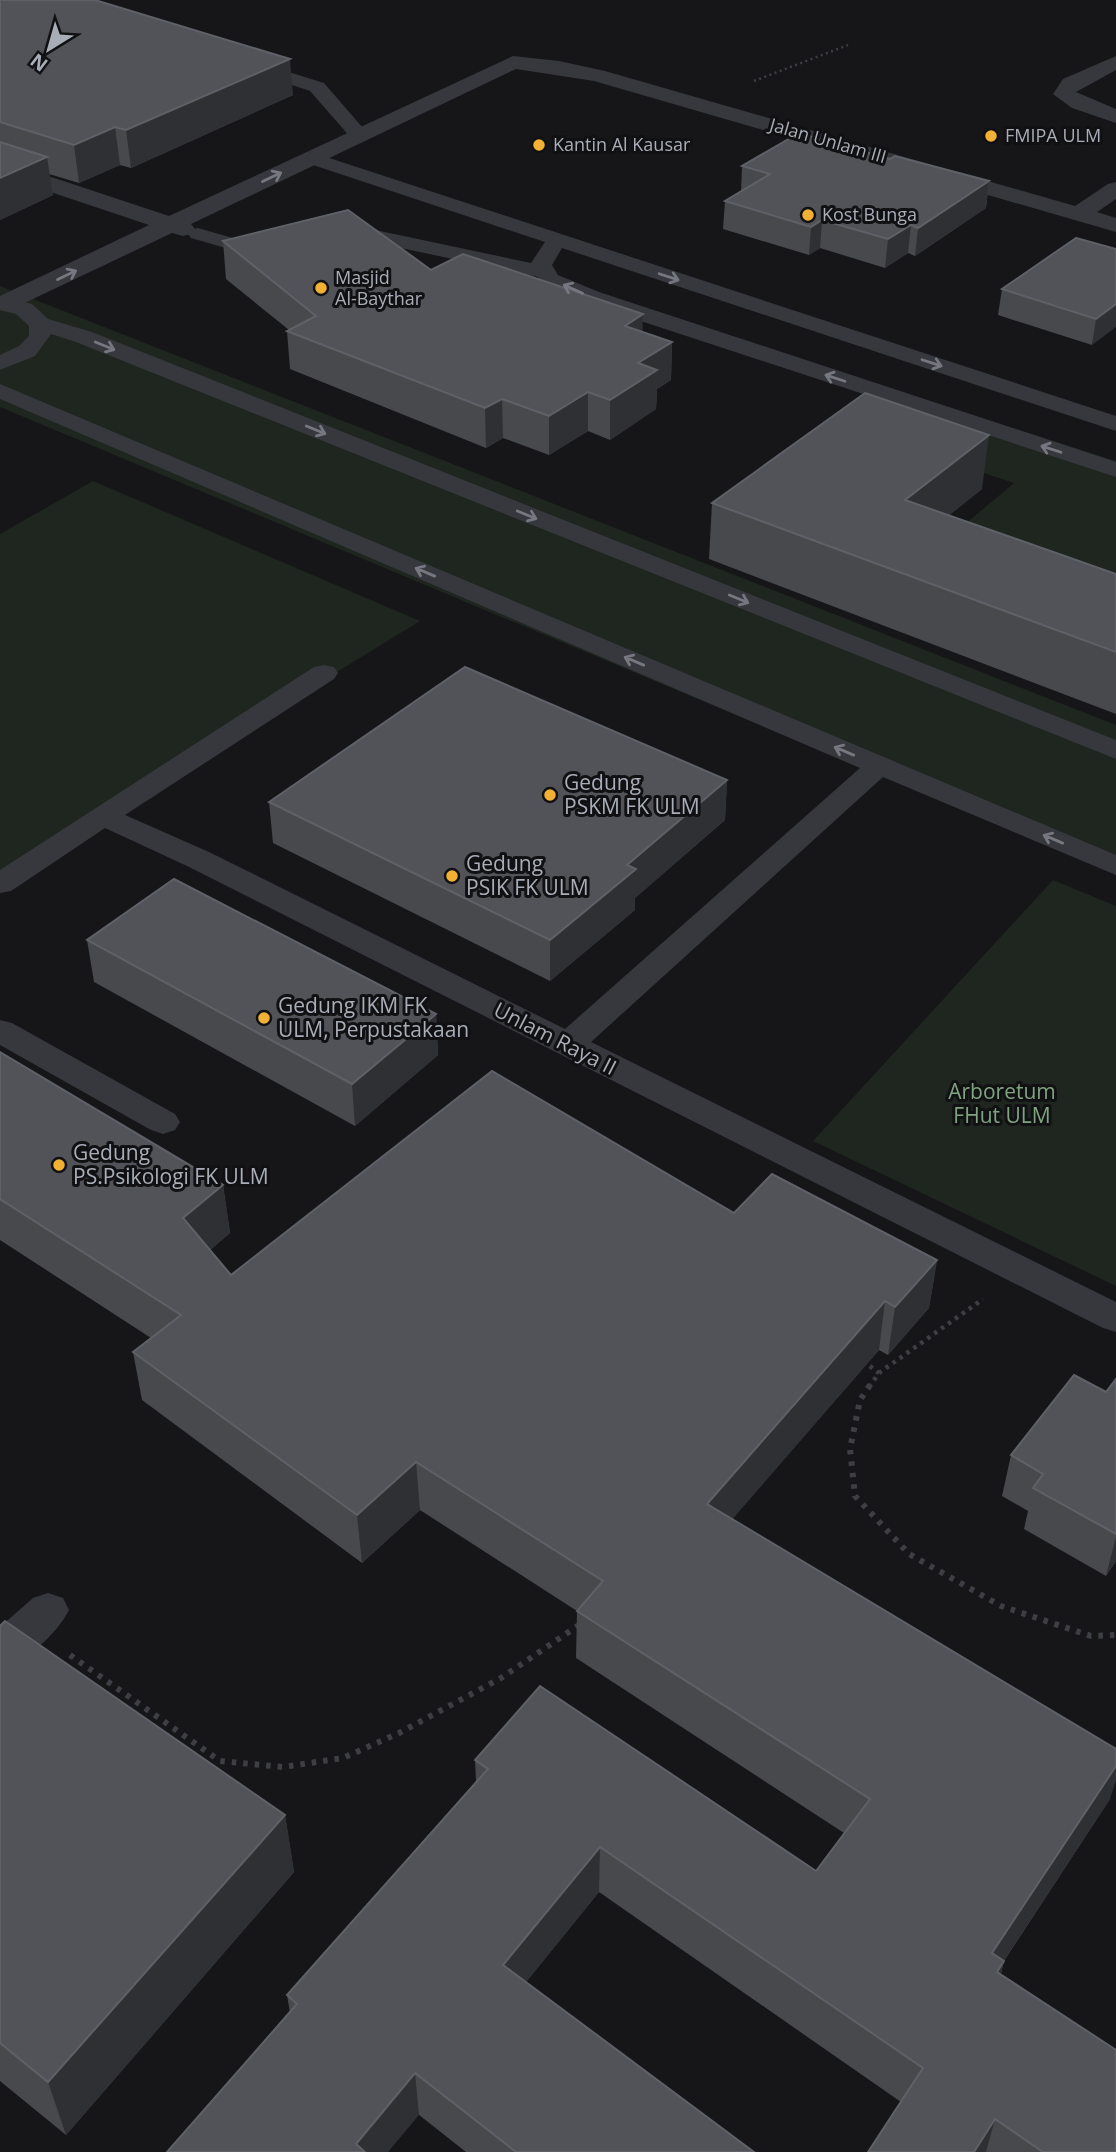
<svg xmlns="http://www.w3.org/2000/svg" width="1116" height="2152" font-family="'Open Sans',sans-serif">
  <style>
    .green { fill: #1e261f }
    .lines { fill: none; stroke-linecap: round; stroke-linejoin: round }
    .path-far2 { stroke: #3d3f44; stroke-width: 2.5; stroke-dasharray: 2 3.5; stroke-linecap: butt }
    .path-far1 { stroke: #3d3f44; stroke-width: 4.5; stroke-dasharray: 3.5 5; stroke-linecap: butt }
    .path { stroke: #3d3f44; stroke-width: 6; stroke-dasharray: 4.5 7; stroke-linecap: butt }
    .service { fill: #37383d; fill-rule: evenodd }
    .minor { fill: #37383d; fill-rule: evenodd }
    .wall { fill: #47494d }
    .shaded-wall { fill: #2f3033 }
    .building { fill: #525359; stroke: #5f6168; stroke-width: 2 }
    .oneway { stroke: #757881 }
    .poi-dot { fill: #f2b134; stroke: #111113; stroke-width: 2.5 }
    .labels { text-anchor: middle; stroke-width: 6; stroke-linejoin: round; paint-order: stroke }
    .far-poi-label { font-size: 18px; fill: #a8adb8; stroke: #111113; text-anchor: start }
    .far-street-label { font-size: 18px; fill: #a8adb8; stroke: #111113 }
    .poi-label { font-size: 21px; fill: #a8adb8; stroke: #111113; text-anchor: start }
    .street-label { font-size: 21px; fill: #a8adb8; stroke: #111113 }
    .park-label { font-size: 21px; fill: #7fa381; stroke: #111113 }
  </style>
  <rect width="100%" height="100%" fill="#161618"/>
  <!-- green -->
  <g class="green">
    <polygon points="0,286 1116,725 1116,874 0,407"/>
    <polygon points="919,398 1116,461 1116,623 927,556 1014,483 870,435"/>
    <polygon points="93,481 420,621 0,879 0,534"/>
    <polygon points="1053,880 1116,906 1116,1286 813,1141"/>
  </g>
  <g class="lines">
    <!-- path-far2 -->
    <polyline class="path-far2" points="754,81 848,45"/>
    <!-- path-far1 -->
    <g class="path-far1">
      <polyline points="863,1361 879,1373"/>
      <polyline points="869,1387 879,1373 983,1299"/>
    </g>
    <!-- path -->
    <g class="path">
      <polyline points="870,1385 860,1400 850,1449 855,1496 909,1554 1001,1606 1091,1636 1116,1635"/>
      <polyline points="70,1655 220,1761 283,1767 343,1758 399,1733 501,1678 579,1625"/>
    </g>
    <!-- service -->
    <g class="service">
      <polygon points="247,59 324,83 369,135 366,139 352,139 310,91 241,68 238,64 241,60"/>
      <polygon points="311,152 1116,416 1116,431 562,248 552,265 558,275 599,292 1116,462 1116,477 583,302 542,284 538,277 349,237 335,236 332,232 335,228 347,224 531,263 545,242 304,162 301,158"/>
      <polygon points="198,228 274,250 277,254 274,258 267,260 191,238 188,234 191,230"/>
      <polygon points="0,296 32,304 48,319 92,332 1116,740 1116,759 76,342 51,334 35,356 0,370 0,355 19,346 29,336 29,326 16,314 0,310"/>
      <polygon points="0,384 1116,855 1116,875 883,777 591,1042 1116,1302 1116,1332 1103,1328 187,866 105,828 11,891 0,893 0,870 314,667 324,665 334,667 338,673 334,679 125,815 209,852 565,1029 860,768 0,399"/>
      <polygon points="0,1020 12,1023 175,1114 180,1122 175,1130 163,1134 151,1130 0,1045"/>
      <path d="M 48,1593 L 63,1598 L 69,1610 C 57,1634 25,1662 0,1671 L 0,1627 L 33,1598 Z"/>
    </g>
    <!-- minor -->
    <g class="minor">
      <polygon points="513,56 559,61 605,71 1075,206 1108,184 1116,182 1116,199 1097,212 1116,218 1116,232 594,81 516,69 191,224 195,229 191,234 183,236 172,233 14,308 0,309 0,296 149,225 0,175 0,160 169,216"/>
      <polygon points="1116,56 1116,70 1076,92 1116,109 1116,123 1072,108 1053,94 1063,79"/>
    </g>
  </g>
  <!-- wall -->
  <g class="wall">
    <polygon points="0,0 293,95 131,168 120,165 79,183 49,174 53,195 0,220"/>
    <polygon points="890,159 989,181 986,208 915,256 908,253 885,268 820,248 809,255 723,229 725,201 741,191 742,166"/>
    <polygon points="223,241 431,270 643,332 672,342 671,380 657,389 656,409 610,440 588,431 549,455 503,438 486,448 290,369 287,331 289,330 226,279"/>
    <polygon points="1116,249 1092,345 998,315 1002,289"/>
    <polygon points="982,489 949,515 1116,574 1116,714 709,559 712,503"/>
    <polygon points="727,780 725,820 635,898 635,910 550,981 273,843 269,802"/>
    <polygon points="87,940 436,1014 438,1055 355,1126 94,982"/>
    <polygon points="0,1052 223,1185 230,1233 210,1250 231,1275 734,1213 937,1260 929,1308 888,1355 879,1350 732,1519 1110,1799 1004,1961 1001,1974 1116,2152 868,2152 901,2102 599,1892 526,1982 754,2152 466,2152 290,2013 287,1995 476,1781 475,1760 816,1871 844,1833 576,1658 577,1611 420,1510 362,1563 142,1400 133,1352 151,1338 0,1240"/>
    <polygon points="1116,1379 1116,1561 1106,1576 1024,1529 1028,1511 1002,1496 1011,1455 1106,1392"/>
    <polygon points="0,1626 285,1815 294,1872 66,2135 0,2081"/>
  </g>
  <!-- shaded-wall -->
  <g class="shaded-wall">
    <polygon points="290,59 293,95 131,168 126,130"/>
    <polygon points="115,127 120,165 79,183 74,145"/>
    <polygon points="47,157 53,195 0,220 0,178"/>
    <polygon points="989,181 986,208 915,256 918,228"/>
    <polygon points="822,220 820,248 809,255 811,227"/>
    <polygon points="911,225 908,253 885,268 888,239"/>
    <polygon points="1116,304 1116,327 1092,345 1096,319"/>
    <polygon points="643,314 642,353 625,326"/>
    <polygon points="672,342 671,380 657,389 656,409 610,440 610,400 638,363"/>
    <polygon points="588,392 588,431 549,455 549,416"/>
    <polygon points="502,399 503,438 486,448 485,408"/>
    <polygon points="989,435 982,489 899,556 905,500"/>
    <polygon points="727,780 725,820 635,898 635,910 550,981 550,940 627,865"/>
    <polygon points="436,1014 438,1055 355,1126 352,1084"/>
    <polygon points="223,1185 230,1233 191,1267 183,1218"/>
    <polygon points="937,1260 929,1308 888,1355 895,1307"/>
    <polygon points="885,1301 879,1350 704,1552 707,1504"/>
    <polygon points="416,1462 420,1510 362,1563 357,1515"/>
    <polygon points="1116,1537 1116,1561 1106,1576"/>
    <polygon points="1116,1766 1116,1780 1110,1799 980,1997 992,1953"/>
    <polygon points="285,1815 294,1872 66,2135 48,2082"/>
    <polygon points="600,1847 599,1892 505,2008 503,1965"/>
    <polygon points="1004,1961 992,2005 997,1972"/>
    <polygon points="415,2073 419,2115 388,2152 357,2152 356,2144"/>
    <polygon points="995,2119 986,2152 974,2152"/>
  </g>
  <!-- building -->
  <g class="building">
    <polygon points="0,0 95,0 290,59 126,130 115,127 74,145 0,122"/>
    <polygon points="799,133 890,159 895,156 989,181 918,228 911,225 888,239 822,220 811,227 725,201 770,174 742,166"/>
    <polygon points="0,142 47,157 0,178"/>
    <polygon points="348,210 431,270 463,254 643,314 625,326 672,342 638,363 657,370 610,400 588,392 549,416 502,399 485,408 287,331 316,316 223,241"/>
    <polygon points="1076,238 1116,249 1116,304 1096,319 1002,289"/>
    <polygon points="865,393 989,435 905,500 1116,574 1116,652 712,503"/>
    <polygon points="465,667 727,780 627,865 636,869 550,940 269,802"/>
    <polygon points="174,879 436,1014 352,1084 87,940"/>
    <polygon points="0,1052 223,1185 183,1218 231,1275 492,1071 734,1213 772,1174 937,1260 895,1307 885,1301 707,1504 1116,1749 1116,1766 992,1953 1004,1961 997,1972 1116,2050 1116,2152 1043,2152 995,2119 974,2152 868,2152 923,2068 600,1847 503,1965 754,2152 516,2152 415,2073 356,2144 365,2152 167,2152 297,2004 287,1995 488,1769 475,1760 540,1686 816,1871 870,1799 577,1611 603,1581 416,1462 357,1515 133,1352 181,1315 0,1199"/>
    <polygon points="1074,1375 1106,1392 1116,1379 1116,1534 1033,1488 1043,1474 1011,1455"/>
    <polygon points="5,1621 285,1815 48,2082 0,2043 0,1626"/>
  </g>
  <!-- one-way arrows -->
  <defs><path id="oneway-shaft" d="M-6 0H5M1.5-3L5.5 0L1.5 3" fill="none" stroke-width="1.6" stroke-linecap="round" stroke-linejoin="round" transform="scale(1.75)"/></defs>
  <g class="oneway">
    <use href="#oneway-shaft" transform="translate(272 177) rotate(-25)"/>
    <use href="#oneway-shaft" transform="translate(67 275) rotate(-26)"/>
    <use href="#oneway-shaft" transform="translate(669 277) rotate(18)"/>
    <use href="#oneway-shaft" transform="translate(573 289) rotate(-156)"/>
    <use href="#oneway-shaft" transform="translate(105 346) rotate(22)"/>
    <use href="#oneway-shaft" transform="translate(932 363) rotate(18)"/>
    <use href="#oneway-shaft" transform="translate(835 378) rotate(-162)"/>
    <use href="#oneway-shaft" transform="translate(316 430) rotate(22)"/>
    <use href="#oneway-shaft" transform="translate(1051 449) rotate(-162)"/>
    <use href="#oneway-shaft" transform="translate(527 515) rotate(22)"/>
    <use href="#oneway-shaft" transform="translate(425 572) rotate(-157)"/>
    <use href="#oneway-shaft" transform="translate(739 599) rotate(22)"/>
    <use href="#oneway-shaft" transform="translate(634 661) rotate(-157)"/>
    <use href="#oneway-shaft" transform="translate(844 751) rotate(-157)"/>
    <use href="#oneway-shaft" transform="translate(1053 839) rotate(-157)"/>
  </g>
  <!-- markers -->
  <g class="poi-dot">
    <circle cx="991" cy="136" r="7"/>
    <circle cx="539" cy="145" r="7"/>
    <circle cx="808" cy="215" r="7"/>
    <circle cx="321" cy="288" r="7"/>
    <circle cx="550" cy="795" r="7"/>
    <circle cx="452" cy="876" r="7"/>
    <circle cx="264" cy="1018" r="7"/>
    <circle cx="59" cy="1165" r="7"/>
  </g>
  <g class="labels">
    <!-- far-poi labels -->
    <g class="far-poi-label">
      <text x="1005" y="142">FMIPA ULM</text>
      <text x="553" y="151">Kantin Al Kausar</text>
      <text x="822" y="221">Kost Bunga</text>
      <text x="335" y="284">Masjid<tspan x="335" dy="21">Al-Baythar</tspan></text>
    </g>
    <!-- far-street labels -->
    <g class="far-street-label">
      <text transform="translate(828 141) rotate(16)" y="6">Jalan Unlam III</text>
    </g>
    <!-- poi labels -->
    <g class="poi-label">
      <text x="564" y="790">Gedung<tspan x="564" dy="24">PSKM FK ULM</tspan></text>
      <text x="466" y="871">Gedung<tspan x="466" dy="24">PSIK FK ULM</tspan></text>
      <text x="278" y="1013">Gedung IKM FK<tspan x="278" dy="24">ULM, Perpustakaan</tspan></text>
      <text x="73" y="1160">Gedung<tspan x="73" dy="24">PS.Psikologi FK ULM</tspan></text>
    </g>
    <!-- street labels -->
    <g class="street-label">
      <text transform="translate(555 1039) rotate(27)" y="7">Unlam Raya II</text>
    </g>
    <!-- park labels -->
    <g class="park-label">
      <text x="1002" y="1099">Arboretum<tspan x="1002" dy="24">FHut ULM</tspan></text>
    </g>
  </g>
  <!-- north arrow -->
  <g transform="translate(49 49) rotate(217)" stroke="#111113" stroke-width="5" paint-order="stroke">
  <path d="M0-5L12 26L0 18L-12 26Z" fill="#a8adb8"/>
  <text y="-10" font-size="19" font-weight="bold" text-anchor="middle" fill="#a8adb8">N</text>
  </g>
</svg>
